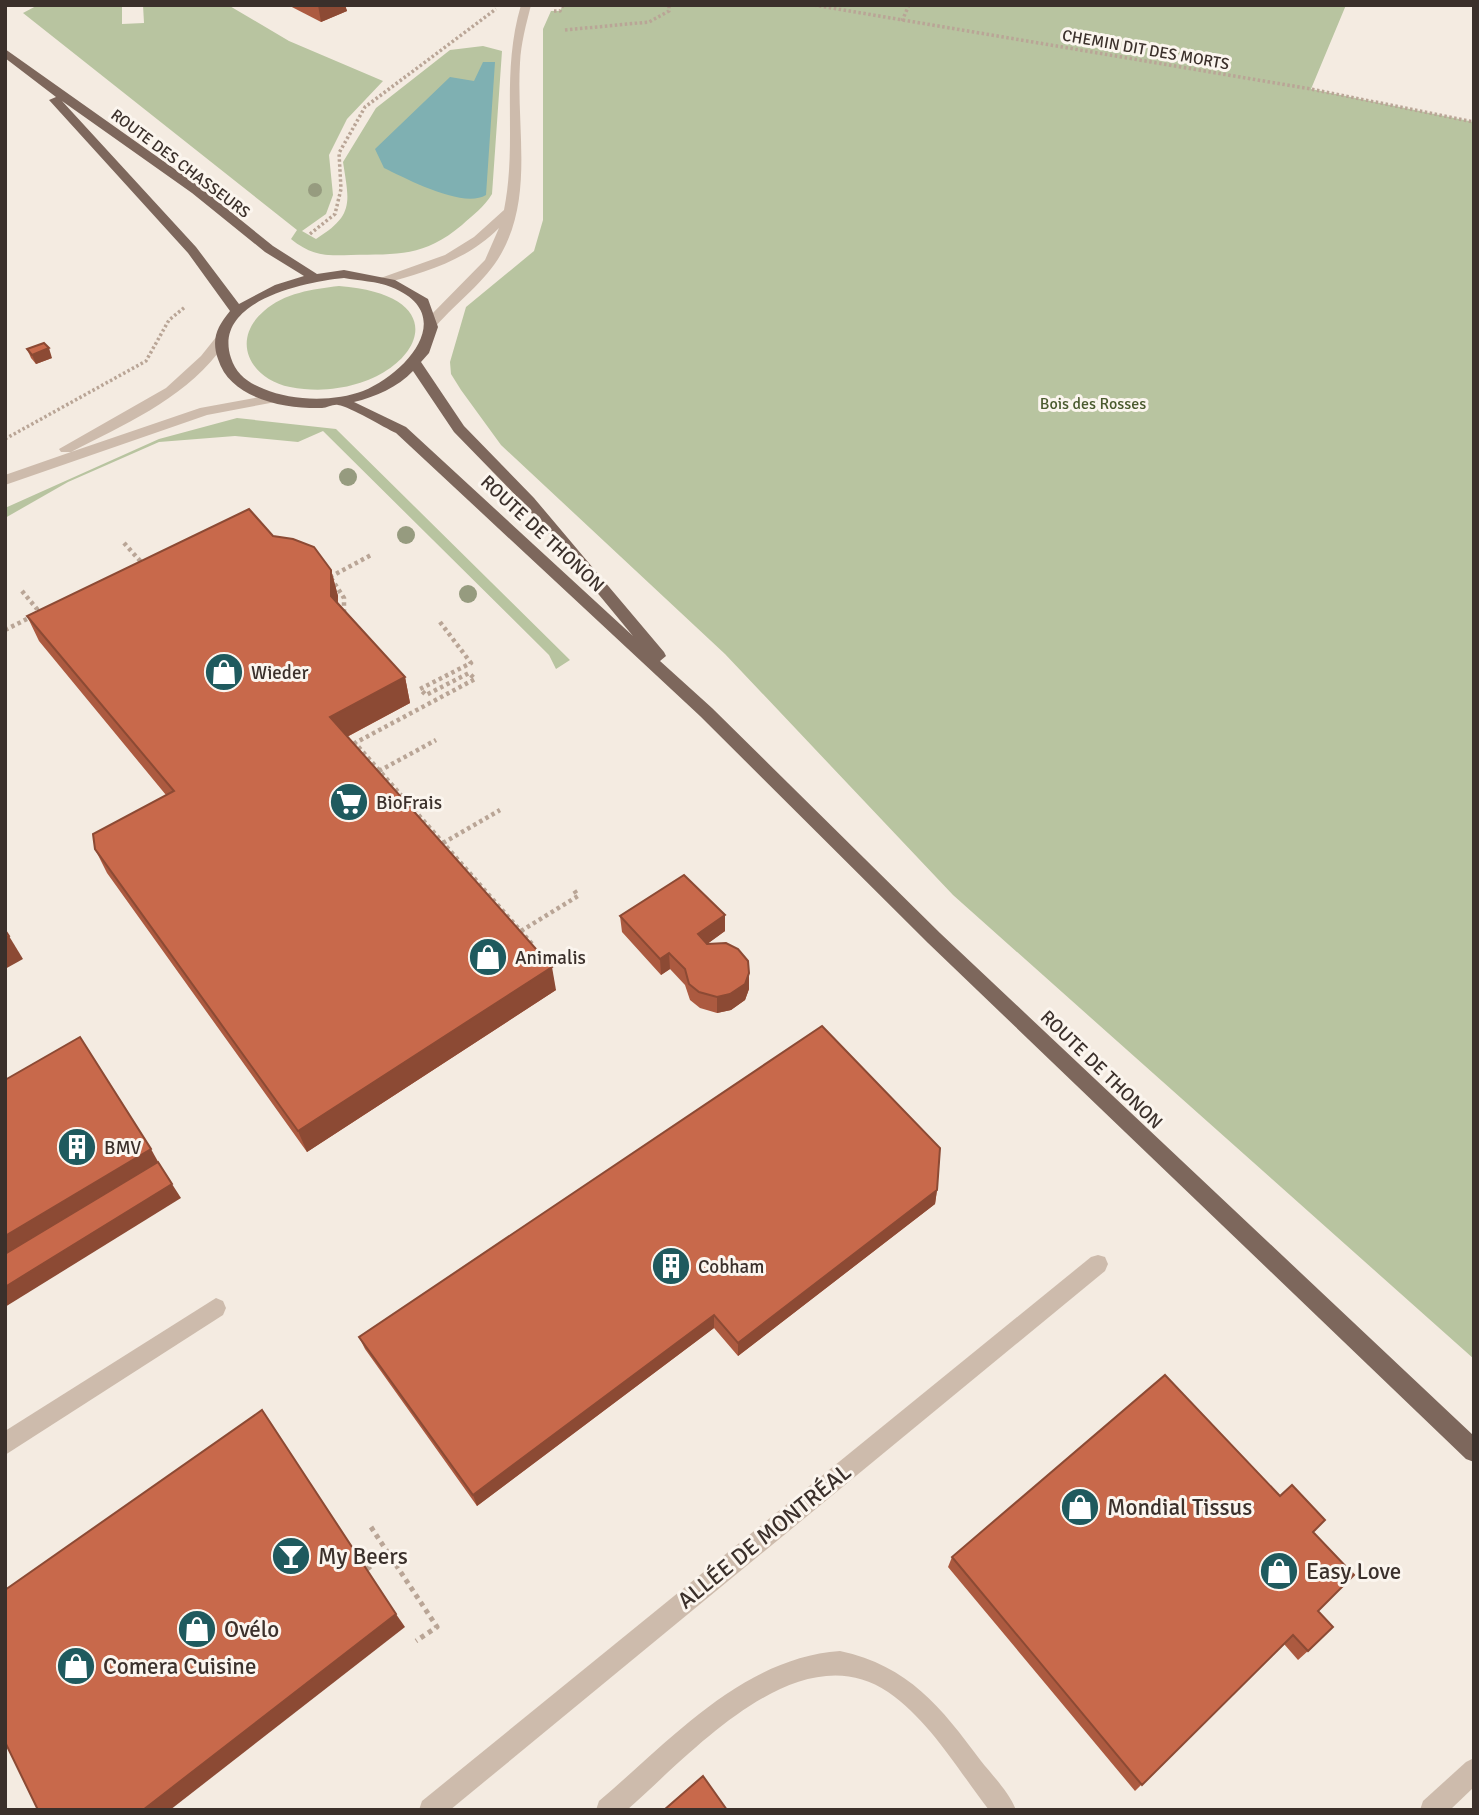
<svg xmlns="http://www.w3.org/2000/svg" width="1479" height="1815" font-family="Signika,sans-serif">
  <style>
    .green { fill: #b8c4a0 }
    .water { fill: #7fb0b2 }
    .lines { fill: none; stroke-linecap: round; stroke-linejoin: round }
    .path-far2 { stroke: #b9a596; stroke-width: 3.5; stroke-dasharray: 2.5 2.5; stroke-linecap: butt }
    .path-far1 { stroke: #b9a596; stroke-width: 4.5; stroke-dasharray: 3.5 3.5; stroke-linecap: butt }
    .path { stroke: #b9a596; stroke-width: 5; stroke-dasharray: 4.5 4.5; stroke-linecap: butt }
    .minor { fill: #cdbbac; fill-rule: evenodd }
    .major { fill: #7d675c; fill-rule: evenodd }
    .tree { fill: #969b7f }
    .wall { fill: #ac5a40 }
    .shaded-wall { fill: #8c4a34 }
    .building { fill: #c8694b; stroke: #8c4a34; stroke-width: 2 }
    .labels { text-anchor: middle; stroke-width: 6; stroke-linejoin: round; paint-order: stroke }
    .far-street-label { font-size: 16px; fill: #3b302b; stroke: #fbf5ee }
    .far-park-label { font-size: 16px; fill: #4a5a2e; stroke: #fbf5ee }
    .street-label { font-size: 19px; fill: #3b302b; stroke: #fbf5ee }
    .poi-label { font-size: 19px; fill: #3b302b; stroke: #fbf5ee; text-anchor: start }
    .near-poi-label { font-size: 23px; fill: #3b302b; stroke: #fbf5ee; text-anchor: start }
    .near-street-label { font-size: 23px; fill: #3b302b; stroke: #fbf5ee }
  </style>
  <rect width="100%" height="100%" fill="#f4ebe1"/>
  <!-- green -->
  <g class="green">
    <path d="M 38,5 L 117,5 L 122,7 L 122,24 L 144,23 L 143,5 L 228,5 L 289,41 L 383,81 L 347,119 L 329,155 L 333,195 L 326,214 L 302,231 L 316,239 C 355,215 349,202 343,162 L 376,108 L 450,50 L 483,46 L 502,51 L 492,194 C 484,207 473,215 462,225 C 424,257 398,254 351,255 C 326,256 312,256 291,239 L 297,230 L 23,13 Z"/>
    <polygon points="563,5 1346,5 1311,89 1474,122 1474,1359 953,895 725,654 501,445 461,390 451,374 450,362 466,307 534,251 543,220 543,29 551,11 560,11"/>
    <path d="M 339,286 C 482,297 400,408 290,387 C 250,379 230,340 264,311 C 284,293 313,289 339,286 Z"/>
    <polygon points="237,418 336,429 570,660 556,669 549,655 323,431 298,442 235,436 159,442 68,482 5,518 5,508 159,439"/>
  </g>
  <!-- water -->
  <path class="water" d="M 483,62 L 495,62 L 486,195 C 463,209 407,179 384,168 L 375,149 L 450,77 L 474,81 Z"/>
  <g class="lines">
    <!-- path-far2 -->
    <g class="path-far2">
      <polyline points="814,5 1311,89 1474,122"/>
      <polyline points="554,11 560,11 563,5"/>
      <polyline points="902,21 909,5"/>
      <polyline points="565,30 649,22 669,11 669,5"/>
      <polyline points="310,234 335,214 341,189 339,153 365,107 496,9"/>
      <polyline points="5,439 146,361 169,320 185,307"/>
    </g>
    <!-- path-far1 -->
    <g class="path-far1">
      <polyline points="124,543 142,563"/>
      <polyline points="330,577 373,554"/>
      <polyline points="331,578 344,598 344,618"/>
      <polyline points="22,591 37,609 34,616"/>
      <polyline points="440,622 471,663 420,689 426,695 469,673 475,679 355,743 533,945"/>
      <polyline points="5,630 31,617"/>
      <polyline points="379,771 436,740"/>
      <polyline points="443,843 500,810"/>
      <polyline points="521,931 578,896 574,890"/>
    </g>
    <!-- path -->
    <g class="path">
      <polyline points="371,1527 437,1627 416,1641"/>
      <polyline points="367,1569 387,1553"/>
    </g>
    <!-- minor -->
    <g class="minor">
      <path d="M 521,5 L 531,5 C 526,25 521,43 520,63 C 516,127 534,196 501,254 C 485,282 457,302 436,326 L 426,326 L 426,320 L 485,260 L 499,228 C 467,260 425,273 381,284 L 375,280 L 445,255 L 474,237 L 504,210 C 518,140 500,76 521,5 Z"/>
      <path d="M 222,335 L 227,336 C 228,343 222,347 218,353 C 180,401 123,425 71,452 L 200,408 L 276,394 L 283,398 L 281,401 L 207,415 L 5,485 L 5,475 L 71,452 L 61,452 L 59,449 L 166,388 L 201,356 L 217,336 Z"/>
      <polygon points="1098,1255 1105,1257 1108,1264 1105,1271 450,1810 419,1810 422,1801 1091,1257"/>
      <polygon points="216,1298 223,1301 226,1308 223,1315 5,1455 5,1431"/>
      <path d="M 840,1651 C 909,1666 941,1707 981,1761 C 993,1776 1009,1792 1016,1810 L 989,1810 C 958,1770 930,1721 888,1692 C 798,1631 690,1755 627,1810 L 596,1810 L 599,1801 C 670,1741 742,1658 840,1651 Z"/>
      <polygon points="1474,1758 1474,1787 1450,1810 1420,1810 1423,1801 1466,1762"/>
    </g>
    <!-- major -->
    <path class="major" d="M 5,49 L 200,187 L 273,246 L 317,274 L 344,270 L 395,280 L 428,299 L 438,327 L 429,353 L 421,362 L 464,426 L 534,498 L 664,652 L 666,656 L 660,661 L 712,708 L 940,933 L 1474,1436 L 1474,1462 L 1466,1459 L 928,943 L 700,716 L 396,433 C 383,427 351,407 338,405 C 333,404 327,408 322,408 C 285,409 230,399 218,359 C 211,339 217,327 230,311 L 188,253 L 49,100 L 56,97 L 5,58 ZM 62,101 L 192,193 L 265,252 L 304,276 L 275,285 L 239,304 L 196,247 ZM 344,278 C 359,281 377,281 391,287 C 459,314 407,373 363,391 C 334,402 292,401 264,389 C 248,383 236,374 231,358 C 212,301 304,282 344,278 ZM 413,371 L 454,432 L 524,504 L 633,636 L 406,427 L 354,402 C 375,397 398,387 413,371 Z"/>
  </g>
  <!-- trees -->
  <g class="tree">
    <circle cx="315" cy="190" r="7"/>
    <circle cx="348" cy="477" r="9"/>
    <circle cx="406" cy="535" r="9"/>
    <circle cx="468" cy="594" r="9"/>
  </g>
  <!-- wall -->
  <g class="wall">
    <polygon points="288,5 345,5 347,11 321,22"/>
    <polygon points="27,349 52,358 36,364 31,358"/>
    <polygon points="273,536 331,570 338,596 338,603 405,677 410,703 347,737 556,990 307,1152 107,873 95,849 166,795 39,641 27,616"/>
    <polygon points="725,915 725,931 707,944 749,973 749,989 745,1000 731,1010 717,1013 700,1008 690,1000 685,985 670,969 661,975 622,932 620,916"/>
    <polygon points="937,1190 935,1204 738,1356 714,1328 477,1506 365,1349 359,1337"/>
    <polygon points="1314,1532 1318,1611 1308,1651 1298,1660 1284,1644 1135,1791 948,1567 952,1557"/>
  </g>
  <!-- shaded-wall -->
  <g class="shaded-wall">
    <polygon points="318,5 345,5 347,11 321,22"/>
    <polygon points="49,348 52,358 36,364 32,355"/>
    <polygon points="331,570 338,596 337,621 331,596"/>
    <polygon points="405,677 410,703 337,742 330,717"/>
    <polygon points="725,915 725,931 699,950 698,934"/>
    <polygon points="9,936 23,959 5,969 5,938"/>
    <polygon points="669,953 670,969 661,975 660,959"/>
    <polygon points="552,967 556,990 307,1152 298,1131"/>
    <polygon points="749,973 749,989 745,1000 731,1010 717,1013 717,997"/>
    <polygon points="151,1149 166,1176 5,1274 5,1236"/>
    <polygon points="172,1184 181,1198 5,1307 5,1287"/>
    <polygon points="937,1190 935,1204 738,1356 738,1343"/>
    <polygon points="714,1315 714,1328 477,1506 473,1495"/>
    <polygon points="396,1614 405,1627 170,1810 143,1810"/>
  </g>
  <!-- building -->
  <g class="building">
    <polygon points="44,343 49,348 32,355 27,349"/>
    <polygon points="249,509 273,536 293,539 314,547 331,570 331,596 405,677 330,717 552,967 298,1131 95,849 93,834 174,791 27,616"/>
    <polygon points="684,875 725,915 698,934 707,944 726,943 738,949 748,961 749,973 745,984 730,994 717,997 699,992 689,984 685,969 669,953 660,959 620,916"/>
    <polygon points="5,930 9,936 5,938"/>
    <polygon points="822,1026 940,1148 937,1190 738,1343 714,1315 473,1495 359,1337"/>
    <polygon points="80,1037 151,1149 5,1236 5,1080"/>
    <polygon points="158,1162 172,1184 5,1287 5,1254"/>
    <polygon points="1165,1375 1280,1496 1292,1485 1325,1520 1313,1532 1354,1575 1318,1611 1333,1627 1308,1651 1293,1635 1142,1785 952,1557"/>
    <polygon points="262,1410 396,1614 143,1810 38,1810 5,1742 5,1590"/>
    <polygon points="703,1776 727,1810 664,1810"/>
  </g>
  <!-- icons -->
  <defs>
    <g id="shop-disc" transform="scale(2.0125)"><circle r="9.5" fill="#1f5a5e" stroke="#fbf5ee"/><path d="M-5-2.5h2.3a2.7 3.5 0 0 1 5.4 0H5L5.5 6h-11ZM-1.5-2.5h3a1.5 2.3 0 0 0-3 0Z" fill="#fff"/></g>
    <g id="supermarket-disc" transform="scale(2.0125)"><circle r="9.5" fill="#1f5a5e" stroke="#fbf5ee"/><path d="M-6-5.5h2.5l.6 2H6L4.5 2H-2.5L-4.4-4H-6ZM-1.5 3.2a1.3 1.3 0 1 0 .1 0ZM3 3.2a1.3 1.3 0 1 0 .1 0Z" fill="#fff"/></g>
    <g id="building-disc" transform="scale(2.0125)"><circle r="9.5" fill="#1f5a5e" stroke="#fbf5ee"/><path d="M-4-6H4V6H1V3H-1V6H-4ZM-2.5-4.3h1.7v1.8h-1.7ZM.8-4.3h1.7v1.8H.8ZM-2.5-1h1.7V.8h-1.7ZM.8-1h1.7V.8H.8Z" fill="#fff"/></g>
    <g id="bar-disc" transform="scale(2.0125)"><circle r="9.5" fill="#1f5a5e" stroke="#fbf5ee"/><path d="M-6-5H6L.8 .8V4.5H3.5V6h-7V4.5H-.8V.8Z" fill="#fff"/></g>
  </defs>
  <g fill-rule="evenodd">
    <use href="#shop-disc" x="224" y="672"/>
    <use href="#supermarket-disc" x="349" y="802"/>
    <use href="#shop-disc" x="488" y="957"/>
    <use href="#building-disc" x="77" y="1147"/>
    <use href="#building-disc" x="671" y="1266"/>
    <use href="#shop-disc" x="1080" y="1507"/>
    <use href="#bar-disc" x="291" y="1556"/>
    <use href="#shop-disc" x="1279" y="1571"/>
    <use href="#shop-disc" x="197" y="1629"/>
    <use href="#shop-disc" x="76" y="1666"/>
  </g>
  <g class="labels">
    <!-- far-street labels -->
    <g class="far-street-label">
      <text transform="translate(1146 49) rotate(10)" y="6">CHEMIN DIT DES MORTS</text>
      <text transform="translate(181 163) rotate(37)" y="6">ROUTE DES CHASSEURS</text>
    </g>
    <!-- far-park labels -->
    <g class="far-park-label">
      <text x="1093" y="409">Bois des Rosses</text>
    </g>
    <!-- street labels -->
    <g class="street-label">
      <text transform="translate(543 533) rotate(43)" y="7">ROUTE DE THONON</text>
      <text transform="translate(1102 1069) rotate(44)" y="7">ROUTE DE THONON</text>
    </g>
    <!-- poi labels -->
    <g class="poi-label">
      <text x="251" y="679">Wieder</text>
      <text x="376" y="809">BioFrais</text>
      <text x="515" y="964">Animalis</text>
      <text x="104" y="1154">BMV</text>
      <text x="698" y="1273">Cobham</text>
    </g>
    <!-- near-poi labels -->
    <g class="near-poi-label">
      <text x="1107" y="1515">Mondial Tissus</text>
      <text x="318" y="1564">My Beers</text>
      <text x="1306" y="1579">Easy Love</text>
      <text x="224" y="1637">Ovélo</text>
      <text x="103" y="1674">Comera Cuisine</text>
    </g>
    <!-- near-street labels -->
    <g class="near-street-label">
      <text transform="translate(764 1536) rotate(-39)" y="8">ALLÉE DE MONTRÉAL</text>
    </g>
  </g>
  <!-- border -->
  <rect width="1479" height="1815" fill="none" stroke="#3b302b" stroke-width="14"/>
</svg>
